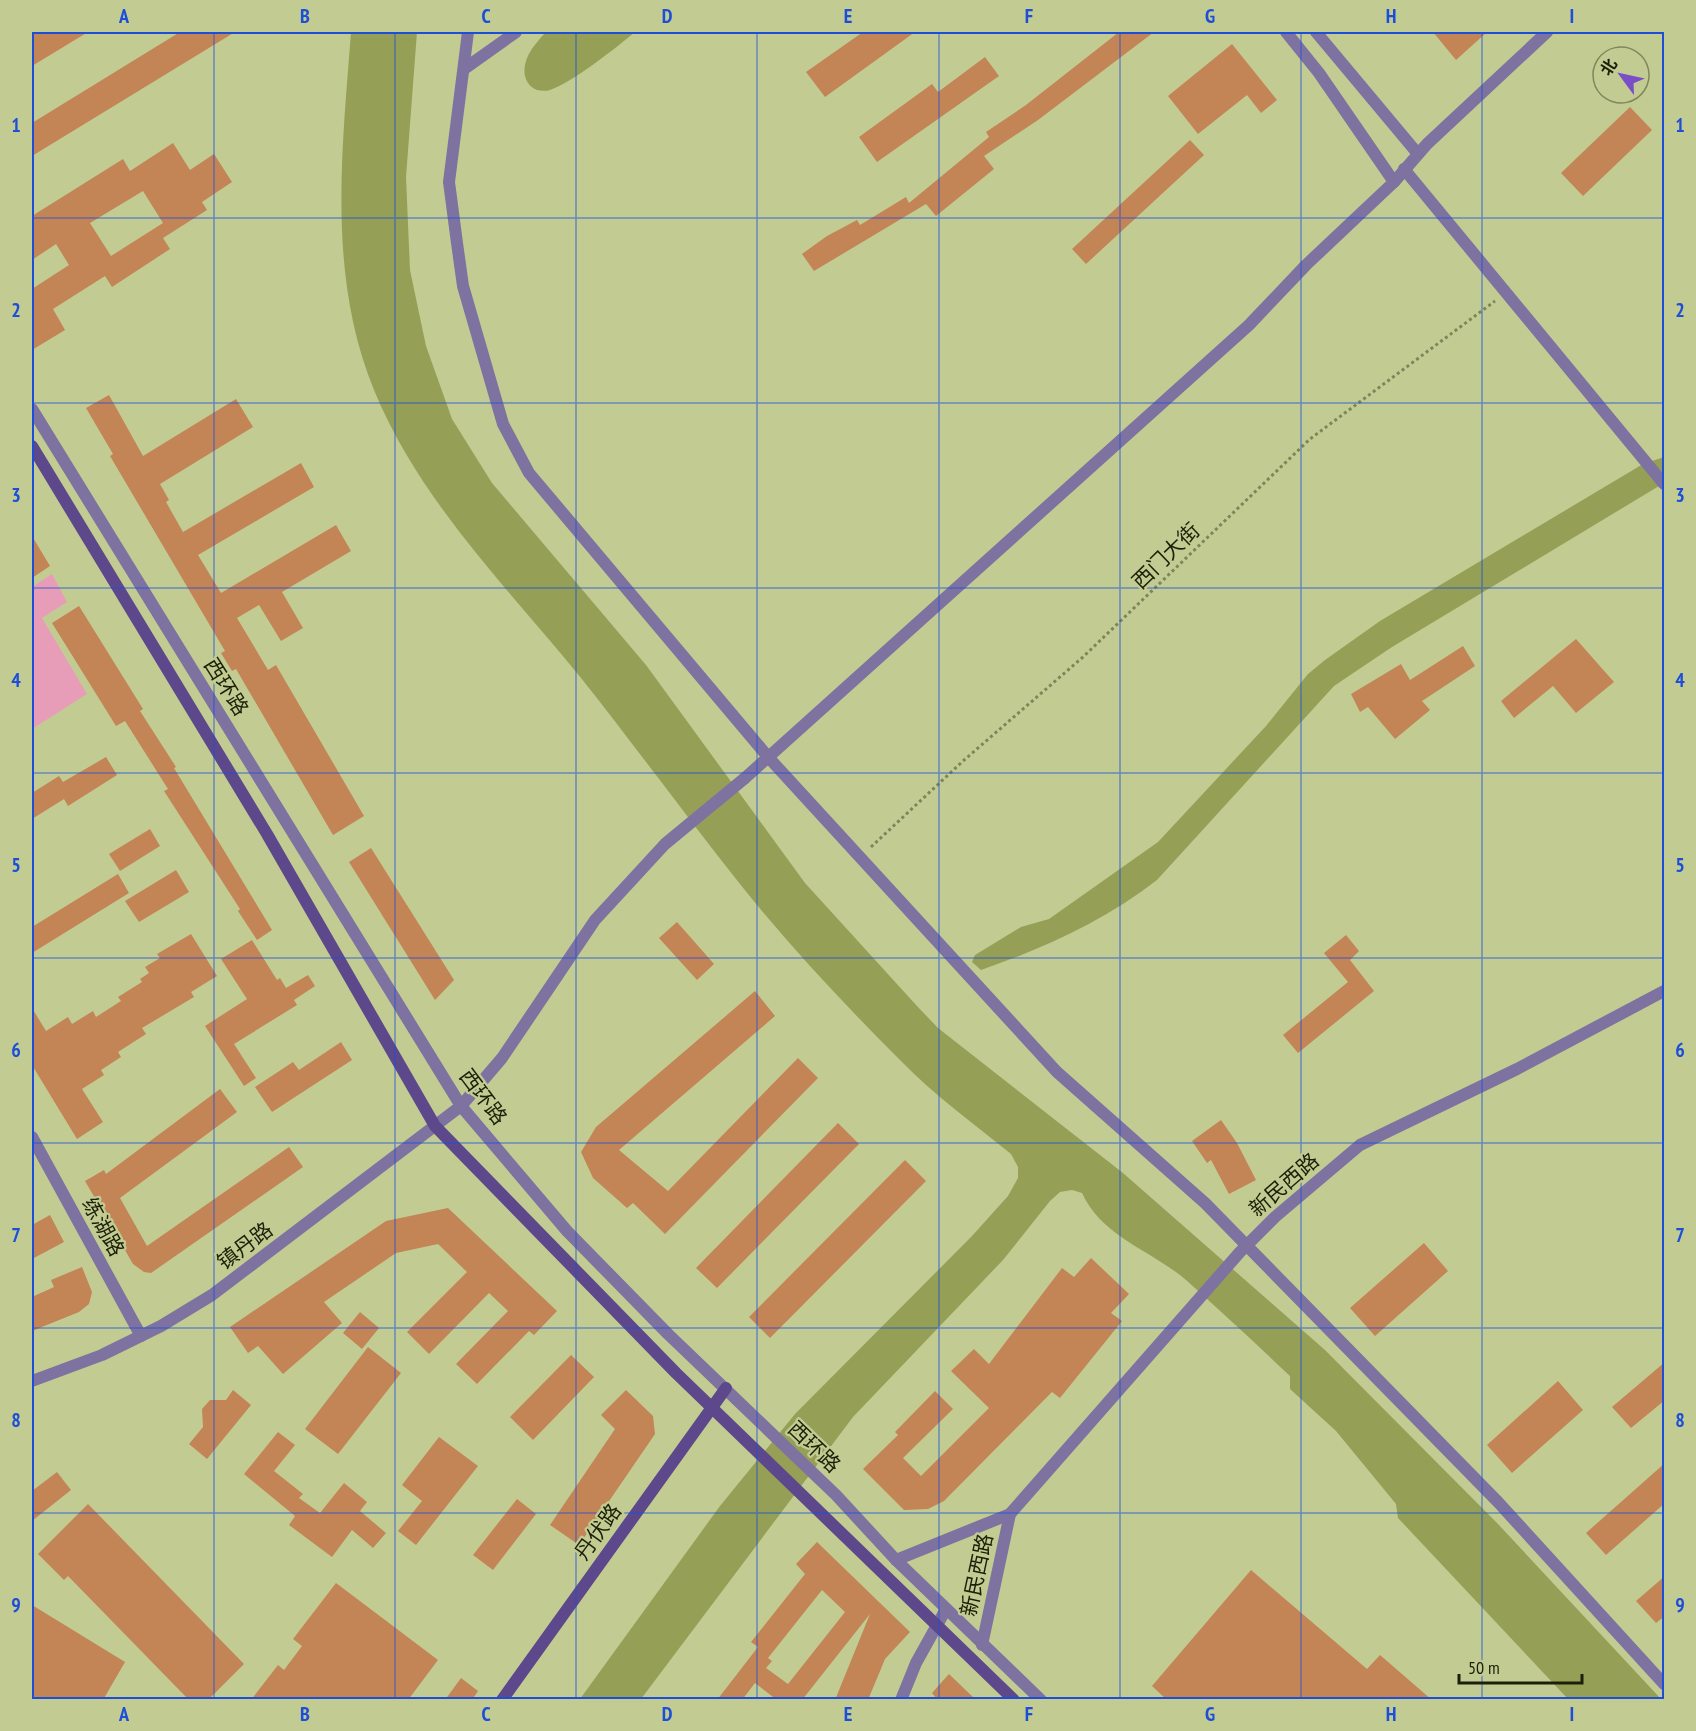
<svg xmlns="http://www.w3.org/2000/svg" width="1696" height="1731" font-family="'PT Sans Narrow','Noto Sans SC',sans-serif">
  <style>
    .green { fill: #e79db8 }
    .water { fill: #95a056 }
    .building { fill: #c38456; fill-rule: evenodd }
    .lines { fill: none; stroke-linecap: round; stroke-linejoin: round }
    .path { stroke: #7e855a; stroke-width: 3; stroke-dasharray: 3 3; stroke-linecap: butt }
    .minor { stroke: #7e72a0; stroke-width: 12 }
    .tertiary { stroke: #7e72a0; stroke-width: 12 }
    .secondary { stroke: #5d488b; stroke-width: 12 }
    .grid { fill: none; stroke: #1d4ed8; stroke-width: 1.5; stroke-opacity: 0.55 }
    .labels { text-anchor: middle; stroke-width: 4.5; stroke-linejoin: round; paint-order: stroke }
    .street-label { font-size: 21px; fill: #1d2009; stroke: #c2cc92 }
    .neatline { fill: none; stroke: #1d4ed8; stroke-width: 2 }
    .grid-label { font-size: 20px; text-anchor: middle; font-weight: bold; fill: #1d4ed8 }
  </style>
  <rect width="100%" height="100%" fill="#c2cc92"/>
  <!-- green -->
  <polygon class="green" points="52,574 67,602 42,618 87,694 32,729 32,587"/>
  <!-- water -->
  <g class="water">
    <path d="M 351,32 L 417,32 L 406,177 L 410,270 L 426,346 L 452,419 L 492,483 L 646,665 L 805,883 L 917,1006 L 938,1028 L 1123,1173 L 1325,1350 L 1498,1524 L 1661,1699 L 1568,1699 L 1398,1518 L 1396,1504 L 1336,1431 L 1290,1389 L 1290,1376 C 1256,1344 1221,1311 1186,1280 C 1151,1250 1102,1237 1082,1193 L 1072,1190 L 1060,1192 L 1050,1201 L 1003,1260 L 853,1417 L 641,1699 L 580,1699 L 720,1506 L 795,1414 L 972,1236 L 1008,1196 L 1018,1178 L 1018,1167 L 1011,1154 C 974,1124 934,1095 901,1061 C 845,1005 789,946 740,884 C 686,816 635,746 581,678 C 507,587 419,500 374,390 C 327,275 342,152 351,32 Z"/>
    <path d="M 546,32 L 635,32 C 617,47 572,83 550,90 C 538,93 528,88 525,76 C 522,58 535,44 546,32 Z"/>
    <path d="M 1664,457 L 1664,483 L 1392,647 L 1334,686 L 1157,880 C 1106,920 1042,949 981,970 L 972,962 L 975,955 L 1021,927 L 1049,919 L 1158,842 L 1266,726 L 1308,674 L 1325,660 L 1380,621 L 1643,464 Z"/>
  </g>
  <!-- building -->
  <g class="building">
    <polygon points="32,32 88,32 32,66"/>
    <polygon points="180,32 235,32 32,156 32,123"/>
    <polygon points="863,32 915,32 825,97 806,72"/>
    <polygon points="1119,32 1154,32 1038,120 984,156 994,169 936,216 926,204 814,271 802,254 827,236 857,220 860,225 906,197 909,203 989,137 986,132 1026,105"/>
    <polygon points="1433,32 1487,32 1456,60"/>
    <polygon points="1232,44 1277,100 1261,113 1247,95 1198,134 1168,96"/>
    <polygon points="985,57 999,76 877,162 859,137 932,84 938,92"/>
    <polygon points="1630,107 1652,130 1583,196 1561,173"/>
    <polygon points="1190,140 1204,155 1086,264 1072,249"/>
    <path d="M 173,143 L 190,170 L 214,154 L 232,182 L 202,202 L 207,210 L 163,238 L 170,249 L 112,287 L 105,276 L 53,309 L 65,330 L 32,350 L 32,289 L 69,265 L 56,244 L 32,260 L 32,216 L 123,159 L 130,171 ZM 143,191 L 163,223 L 111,256 L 90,223 Z"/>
    <polygon points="109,395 143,456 236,399 253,427 160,484 169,500 166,502 183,532 301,463 314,487 198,555 221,593 336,525 351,551 282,592 303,628 281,641 259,605 237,618 268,670 276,665 364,816 333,835 236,669 232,671 221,653 225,651 110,456 113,454 86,408"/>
    <polygon points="32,536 50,566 32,578"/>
    <polygon points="79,606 143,709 140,711 176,767 174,768 272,930 257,940 238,911 240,909 164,791 168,789 125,721 116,726 52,623"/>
    <polygon points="1576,639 1614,682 1576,713 1553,686 1514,718 1501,701"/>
    <polygon points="1463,646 1475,666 1422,701 1430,710 1395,739 1368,707 1360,712 1351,694 1401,664 1410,680"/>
    <polygon points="106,757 117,775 68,806 64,799 32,819 32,793 59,776 63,782"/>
    <polygon points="150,829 160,846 120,871 109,854"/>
    <polygon points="371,848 454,980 435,1000 349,862"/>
    <polygon points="176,870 189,892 139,922 125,901"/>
    <polygon points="118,874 129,893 32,953 32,927"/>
    <polygon points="677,922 714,964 697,980 659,938"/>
    <polygon points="191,934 217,976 191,992 194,997 142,1028 146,1034 118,1052 121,1057 101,1070 104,1075 82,1089 103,1122 77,1139 32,1065 32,1008 46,1031 68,1017 72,1024 93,1011 96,1017 121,1001 118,997 142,982 140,979 149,973 145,967 160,958 157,954"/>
    <polygon points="1346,935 1359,951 1350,960 1374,991 1298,1053 1283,1035 1348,982 1324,953"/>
    <polygon points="252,940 277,980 280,978 286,988 308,975 315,986 294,1000 297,1005 234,1044 256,1078 244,1086 205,1026 247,999 221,959"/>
    <polygon points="755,991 775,1016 619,1150 668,1191 798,1058 818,1078 665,1234 633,1203 627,1208 593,1178 581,1152 596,1127"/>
    <polygon points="341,1042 352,1060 272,1112 255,1087 293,1062 299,1070"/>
    <polygon points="220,1089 237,1112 120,1198 147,1246 289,1147 303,1167 151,1273 144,1272 133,1264 85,1181 104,1170 106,1174"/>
    <polygon points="1221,1120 1237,1143 1256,1180 1229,1194 1211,1160 1207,1163 1192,1141"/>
    <polygon points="838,1123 859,1144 717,1288 696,1268"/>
    <polygon points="905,1160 926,1181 770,1338 749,1317"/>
    <polygon points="448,1208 557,1311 534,1335 529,1331 477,1384 456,1364 508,1311 489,1293 429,1354 407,1332 467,1272 438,1244 396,1253 324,1302 342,1323 283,1374 258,1346 248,1353 230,1327 386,1221"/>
    <polygon points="50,1215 64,1242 32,1259 32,1225"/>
    <polygon points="1424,1243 1448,1271 1375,1336 1350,1308"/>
    <polygon points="1091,1258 1129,1294 1111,1313 1122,1321 1060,1398 1052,1392 944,1501 928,1509 904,1510 863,1469 898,1435 895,1432 935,1391 953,1409 903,1458 921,1476 989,1408 951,1371 974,1349 989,1364 1062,1268 1074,1277"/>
    <polygon points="82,1267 92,1292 89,1304 79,1312 32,1331 32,1297 54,1287 51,1280"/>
    <polygon points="360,1312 379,1328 362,1349 343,1333"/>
    <polygon points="368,1347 401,1373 338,1454 305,1429"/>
    <polygon points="571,1355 594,1377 533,1440 510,1417"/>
    <polygon points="1665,1362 1665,1400 1631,1428 1612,1407"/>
    <polygon points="1558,1381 1583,1410 1512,1473 1487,1445"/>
    <polygon points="233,1390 251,1405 207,1459 189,1444 203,1427 202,1409 210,1400 226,1400"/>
    <polygon points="626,1390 653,1416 655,1434 579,1545 550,1525 615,1429 601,1415"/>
    <polygon points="278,1432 295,1445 274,1471 303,1494 299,1498 320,1513 344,1483 367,1502 360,1511 386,1533 373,1548 352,1530 332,1557 289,1525 295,1516 244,1474"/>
    <polygon points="439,1437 478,1466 416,1545 398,1531 422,1501 402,1485"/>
    <polygon points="1665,1463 1665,1503 1606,1555 1586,1533"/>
    <polygon points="57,1472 71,1490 32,1521 32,1491"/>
    <polygon points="517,1499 536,1514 493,1570 473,1555"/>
    <polygon points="88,1504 244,1664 208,1700 189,1700 68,1576 64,1580 38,1554"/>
    <path d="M 817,1542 L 910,1632 L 885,1659 L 868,1700 L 835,1700 L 870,1614 L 802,1700 L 777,1700 L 755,1683 L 742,1700 L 717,1700 L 758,1647 L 751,1642 L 805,1574 L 796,1564 ZM 822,1590 L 845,1612 L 788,1684 L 766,1668 L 772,1661 L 768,1658 Z"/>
    <polygon points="1251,1570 1367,1669 1380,1655 1432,1700 1167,1700 1152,1686"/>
    <polygon points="1665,1576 1665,1616 1656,1623 1636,1601"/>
    <polygon points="336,1583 438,1660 408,1700 251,1700 278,1665 284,1670 302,1646 293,1639"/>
    <polygon points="32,1605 125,1662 103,1700 32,1700"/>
    <polygon points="949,1674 976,1700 938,1700 932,1693"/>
    <polygon points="461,1678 478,1691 472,1700 445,1700"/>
  </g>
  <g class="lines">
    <!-- path -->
    <polyline class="path" points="871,847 963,761 1083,657 1310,439 1495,301"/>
    <!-- minor -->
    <g class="minor">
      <polyline points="1404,169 1664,484"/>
      <polyline points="461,1106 502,1058 595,920 665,844 745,778"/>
      <polyline points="32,1137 141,1336"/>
      <polyline points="901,1700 916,1663 946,1609"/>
    </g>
    <!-- tertiary -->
    <g class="tertiary">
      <polyline points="468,32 449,182 457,243 463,286 503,424 529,473 769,758 1057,1072 1205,1203 1498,1502 1664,1684"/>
      <polyline points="1316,32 1418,154"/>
      <polyline points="464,69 516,32"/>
      <polyline points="1394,182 1427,144 1547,32"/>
      <polyline points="32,409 461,1106 567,1231 668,1334 836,1495 896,1560 1041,1700"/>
      <polyline points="745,778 1249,325 1306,265 1394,182 1319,73 1286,32"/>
      <polyline points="32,1381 102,1355 161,1326 212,1295 461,1106"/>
      <polyline points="896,1560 1010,1514 1240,1252 1275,1217 1360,1145 1517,1069 1664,991"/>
      <polyline points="982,1645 1010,1514"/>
    </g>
    <!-- secondary -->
    <g class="secondary">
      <polyline points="32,446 267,834 435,1126 676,1373 1014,1700"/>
      <polyline points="502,1700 726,1388"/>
    </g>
  </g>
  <!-- grid -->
  <path class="grid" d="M 214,32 L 214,1700M 395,32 L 395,1700M 576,32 L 576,1700M 757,32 L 757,1700M 939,32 L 939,1700M 1120,32 L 1120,1700M 1301,32 L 1301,1700M 1482,32 L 1482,1700M 32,218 L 1664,218M 32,403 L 1664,403M 32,588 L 1664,588M 32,773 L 1664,773M 32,958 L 1664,958M 32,1143 L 1664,1143M 32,1328 L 1664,1328M 32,1513 L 1664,1513"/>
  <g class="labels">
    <!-- street labels -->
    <g class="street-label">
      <text transform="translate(1166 556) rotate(-44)" y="7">西门大街</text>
      <text transform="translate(226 687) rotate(58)" y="7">西环路</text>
      <text transform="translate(483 1097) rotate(53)" y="7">西环路</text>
      <text transform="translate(1284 1185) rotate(-41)" y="7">新民西路</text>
      <text transform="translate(103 1227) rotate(61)" y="7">练湖路</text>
      <text transform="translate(245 1246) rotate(-37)" y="7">镇丹路</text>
      <text transform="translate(814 1447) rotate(44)" y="7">西环路</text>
      <text transform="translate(598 1532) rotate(-54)" y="7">丹伏路</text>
      <text transform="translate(977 1575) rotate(-78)" y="7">新民西路</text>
    </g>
  </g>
  <!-- border -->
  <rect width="1696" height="1731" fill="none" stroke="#c2cc92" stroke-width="66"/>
  <!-- north arrow -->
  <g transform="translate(1621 75) rotate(303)"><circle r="28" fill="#c2cc92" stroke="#80875b" stroke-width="1.5"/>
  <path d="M0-4.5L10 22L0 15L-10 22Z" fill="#794ec6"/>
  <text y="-9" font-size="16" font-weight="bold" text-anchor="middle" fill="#1d2009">北</text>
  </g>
  <!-- scale -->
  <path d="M1459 1674v9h123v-9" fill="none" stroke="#1d2009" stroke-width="3"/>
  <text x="1468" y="1674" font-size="18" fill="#1d2009" stroke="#c2cc92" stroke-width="4.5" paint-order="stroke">50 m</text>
  <rect x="33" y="33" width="1630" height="1665" class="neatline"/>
  <g class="grid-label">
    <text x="124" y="23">A</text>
    <text x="305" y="23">B</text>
    <text x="486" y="23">C</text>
    <text x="667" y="23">D</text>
    <text x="848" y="23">E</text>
    <text x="1029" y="23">F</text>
    <text x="1210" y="23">G</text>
    <text x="1391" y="23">H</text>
    <text x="1572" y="23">I</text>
    <text x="16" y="132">1</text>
    <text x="1680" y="132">1</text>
    <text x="16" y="317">2</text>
    <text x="1680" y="317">2</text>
    <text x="16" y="502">3</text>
    <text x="1680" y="502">3</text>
    <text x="16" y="687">4</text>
    <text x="1680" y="687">4</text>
    <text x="16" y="872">5</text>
    <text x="1680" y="872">5</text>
    <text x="16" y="1057">6</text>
    <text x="1680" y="1057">6</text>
    <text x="16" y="1242">7</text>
    <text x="1680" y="1242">7</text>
    <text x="16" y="1427">8</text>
    <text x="1680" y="1427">8</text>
    <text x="16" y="1612">9</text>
    <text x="1680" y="1612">9</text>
    <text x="124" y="1721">A</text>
    <text x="305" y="1721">B</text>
    <text x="486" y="1721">C</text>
    <text x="667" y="1721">D</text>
    <text x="848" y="1721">E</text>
    <text x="1029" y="1721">F</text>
    <text x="1210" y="1721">G</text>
    <text x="1391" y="1721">H</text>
    <text x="1572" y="1721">I</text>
  </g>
</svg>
